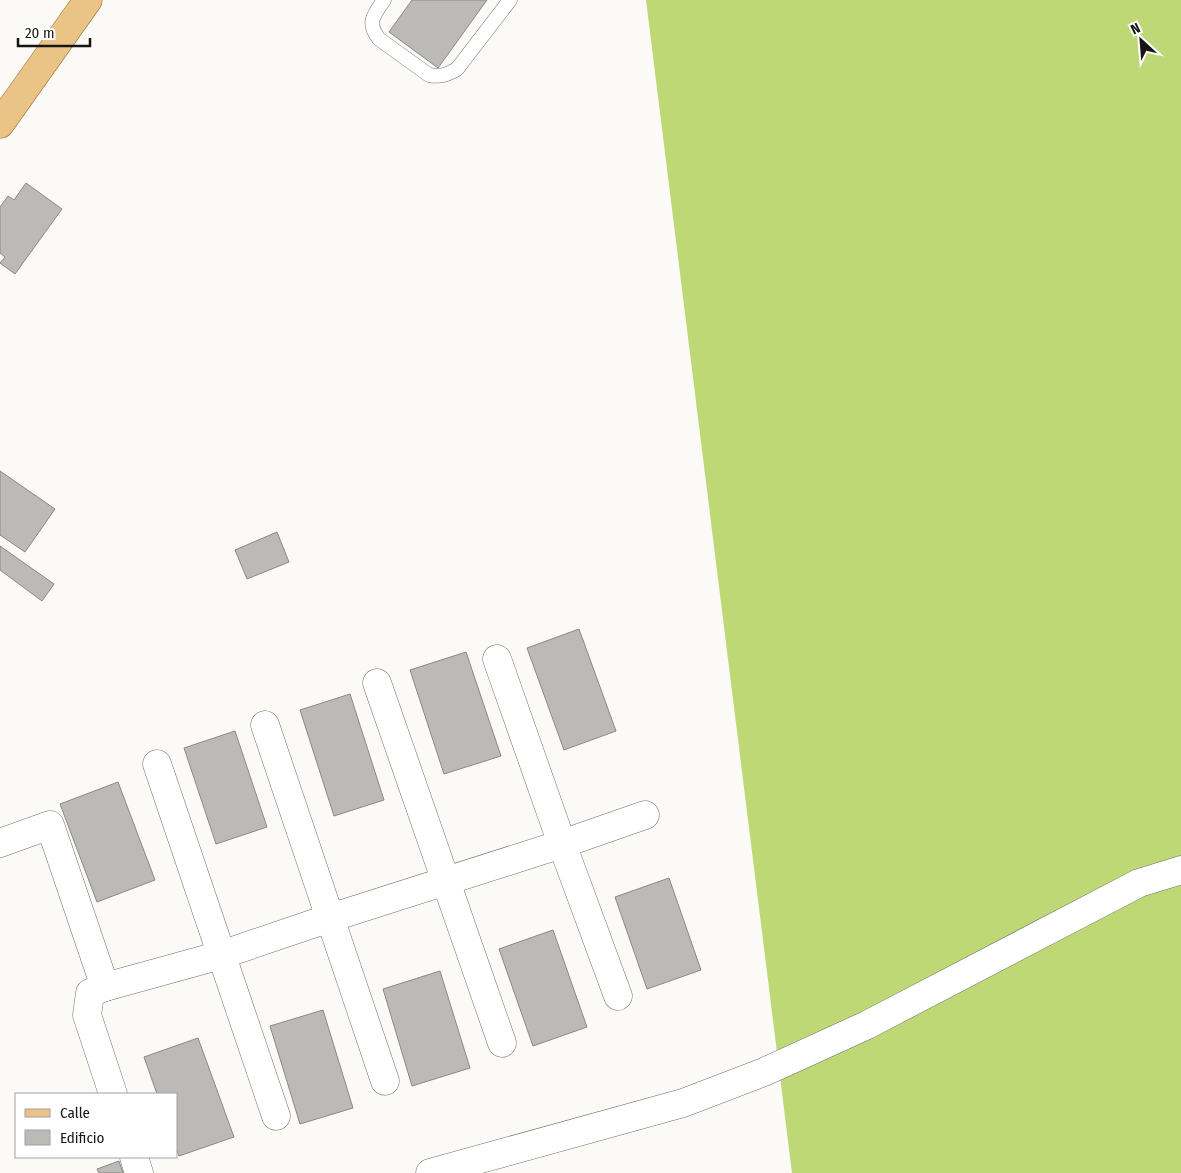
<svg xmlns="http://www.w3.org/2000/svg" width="1181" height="1173" font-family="'Fira Sans Condensed',sans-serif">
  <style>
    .forest { fill: #bdd875 }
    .building { fill: #bbbab7; stroke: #898985 }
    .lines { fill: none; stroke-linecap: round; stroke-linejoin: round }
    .service-casing { stroke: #6f6f6b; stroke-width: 15 }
    .minor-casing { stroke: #6f6f6b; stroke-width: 29 }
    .primary-casing { stroke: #966d29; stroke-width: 29 }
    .service { stroke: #fff; stroke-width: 14 }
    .minor { stroke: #fff; stroke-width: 28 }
    .primary { stroke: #eac486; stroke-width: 28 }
  </style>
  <rect width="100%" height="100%" fill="#fbfaf6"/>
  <!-- forest -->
  <polygon class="forest" points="646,0 1181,0 1181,1173 792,1173"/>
  <!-- building -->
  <g class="building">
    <polygon points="412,0 487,0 438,68 389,32"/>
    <polygon points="26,183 62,209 15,274 0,263 5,257 0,253 0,207 8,196 14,200"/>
    <polygon points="0,471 55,509 25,552 0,535"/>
    <polygon points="277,532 289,562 247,579 235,550"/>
    <polygon points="0,546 54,584 42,601 0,570"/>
    <polygon points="579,629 616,731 564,750 527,648"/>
    <polygon points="466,652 501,756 444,774 410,670"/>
    <polygon points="350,694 384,800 334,816 300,710"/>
    <polygon points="235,731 267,827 216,844 184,748"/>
    <polygon points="118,782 155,880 97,902 60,804"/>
    <polygon points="669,878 701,970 647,989 615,897"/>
    <polygon points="553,930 587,1027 533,1046 499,949"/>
    <polygon points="440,971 470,1068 412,1086 383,989"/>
    <polygon points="323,1010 353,1108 300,1124 270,1026"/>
    <polygon points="198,1038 234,1137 179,1156 176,1148 176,1094 157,1094 144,1057"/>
    <polygon points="119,1161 123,1173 99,1173 97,1169"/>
  </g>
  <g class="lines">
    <!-- service casing -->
    <g class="service-casing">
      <path id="service" d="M 384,0 C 374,15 366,22 379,39 L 429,75 C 440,77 447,75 457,69 L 510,0"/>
    </g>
    <!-- minor casing -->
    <g class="minor-casing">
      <g id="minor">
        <polyline points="497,659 562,844 618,996"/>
        <polyline points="377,683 502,1043"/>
        <polyline points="265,725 385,1081"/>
        <polyline points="157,764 276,1116"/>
        <polyline points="0,843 50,825 105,987"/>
        <polyline points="113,1094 87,1015 90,993 105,987 221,955 330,918 562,844 645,815"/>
        <polyline points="134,1157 139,1173"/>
        <polyline points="430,1173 683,1103 764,1072 867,1025 1139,883 1181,870"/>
      </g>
    </g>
    <!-- primary casing -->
    <g class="primary-casing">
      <polyline id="primary" points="0,124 88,0"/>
    </g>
    <!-- service -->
    <use href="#service" class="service"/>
    <!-- minor -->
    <use href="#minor" class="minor"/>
    <!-- primary -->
    <use href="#primary" class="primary"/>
  </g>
  <!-- legend -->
  <rect x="15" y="1093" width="162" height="65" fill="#ffffff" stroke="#a1a1a1"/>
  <rect x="25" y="1109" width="25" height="8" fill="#eac486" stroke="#a1a1a1"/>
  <text x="60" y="1118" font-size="15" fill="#151514">Calle</text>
  <rect x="25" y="1130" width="25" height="15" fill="#bbbab7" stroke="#a1a1a1"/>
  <text x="60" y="1143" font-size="15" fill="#151514">Edificio</text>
  <!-- north arrow -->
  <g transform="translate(1141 40) rotate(334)" stroke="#ffffff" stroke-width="4" paint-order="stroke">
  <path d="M0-4L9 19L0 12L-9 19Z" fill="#151514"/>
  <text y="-8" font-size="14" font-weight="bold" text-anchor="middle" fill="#151514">N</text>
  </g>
  <!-- scale -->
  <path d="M18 38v8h72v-8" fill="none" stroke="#151514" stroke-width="2.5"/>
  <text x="25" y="38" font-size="15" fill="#151514" stroke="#ffffff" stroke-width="4" paint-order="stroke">20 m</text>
</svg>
